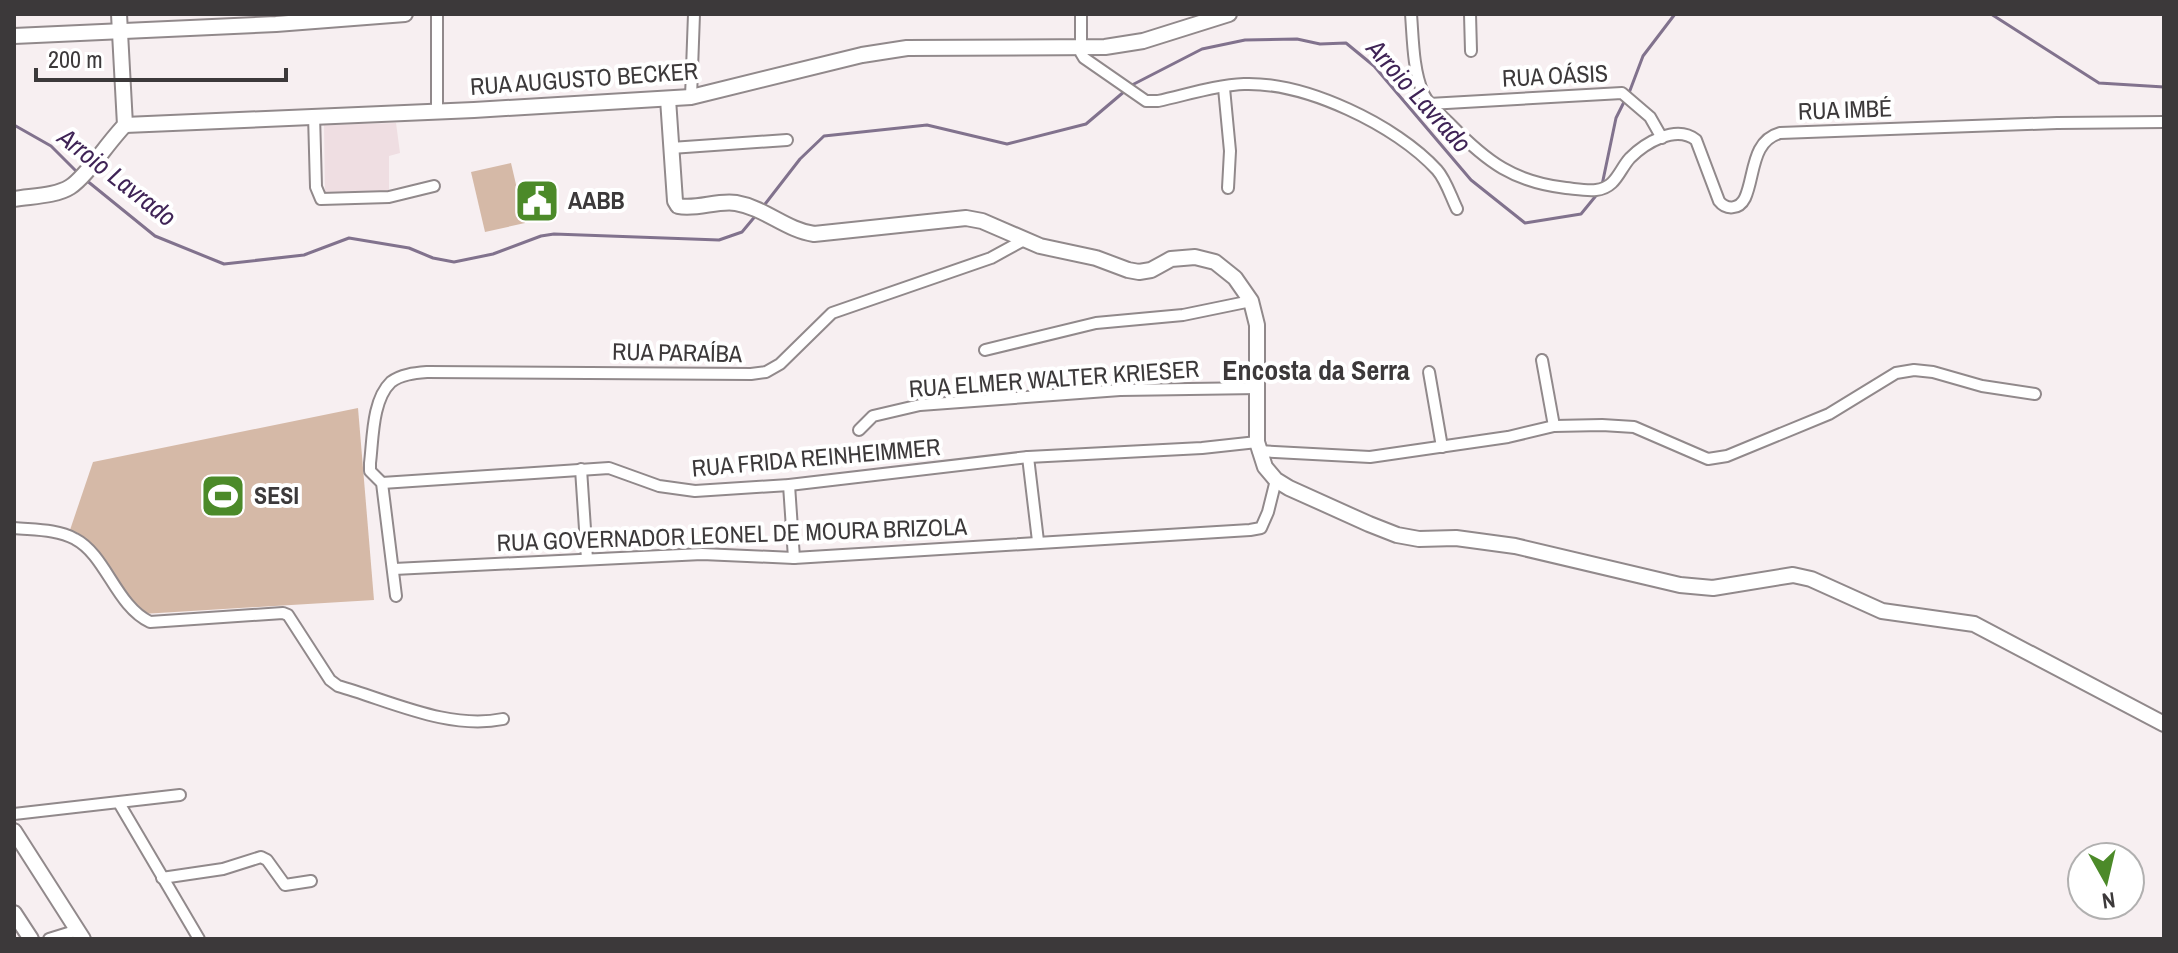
<svg xmlns="http://www.w3.org/2000/svg" width="2178" height="953" font-family="'Archivo Narrow',sans-serif">
  <style>
    .built { fill: #efdee2 }
    .green { fill: #d5b9a7 }
    .lines { fill: none; stroke-linecap: round; stroke-linejoin: round }
    .stream { stroke: #81728d; stroke-width: 3 }
    .street-casing { stroke: #91898b; stroke-width: 14 }
    .secondary-casing { stroke: #91898b; stroke-width: 18 }
    .street { stroke: #fff; stroke-width: 10 }
    .secondary { stroke: #fff; stroke-width: 14 }
    .labels { text-anchor: middle; stroke-width: 8; stroke-linejoin: round; paint-order: stroke }
    .street-label { font-size: 24px; fill: #3c393a; stroke: #fff }
    .poi-label { font-size: 24px; font-weight: bold; fill: #3c393a; stroke: #fff; text-anchor: start }
    .water-label { font-size: 26px; font-style: italic; fill: #3f2356; stroke: #fff }
    .quarter-label { font-size: 28px; font-weight: bold; fill: #3c393a; stroke: #fff }
  </style>
  <rect width="100%" height="100%" fill="#f7eff1"/>
  <!-- built -->
  <polygon class="built" points="396,123 400,153 389,156 389,192 325,193 324,125"/>
  <!-- green -->
  <g class="green">
    <polygon points="511,163 525,223 485,232 471,172"/>
    <polygon points="358,408 374,600 142,614 70,530 93,462"/>
  </g>
  <g class="lines">
    <!-- stream -->
    <g class="stream">
      <polyline points="1991,14 2099,83 2164,87"/>
      <polyline points="1629,93 1643,56 1675,14"/>
      <polyline points="14,125 51,146 78,173"/>
      <polyline points="86,180 155,236 224,264 304,255 349,238 409,248 433,258 454,262 493,254 541,236 554,234 719,240 742,232 757,214"/>
      <polyline points="1602,185 1616,118 1625,100"/>
      <polyline points="762,208 800,159 824,136 927,125 1007,144 1086,124 1132,85 1202,49 1245,40 1297,39 1320,44 1346,43 1374,66 1471,180 1525,223 1581,214 1599,192"/>
    </g>
    <!-- street casing -->
    <g class="street-casing">
      <g id="street">
        <path d="M 1081,14 L 1081,53 L 1084,58 L 1146,101 L 1158,101 C 1186,95 1216,85 1244,84 C 1306,82 1396,125 1437,170 C 1446,180 1451,197 1457,209"/>
        <path d="M 1411,14 C 1413,39 1413,70 1423,93 C 1429,106 1441,115 1451,125 C 1487,162 1514,182 1566,188 C 1576,189 1587,191 1596,190 C 1616,188 1619,170 1630,158 C 1645,143 1676,124 1696,140 L 1719,201 C 1726,210 1739,210 1745,198 C 1755,176 1751,141 1780,133 L 2057,123 L 2164,122"/>
        <polyline points="1470,14 1471,51"/>
        <polyline points="1224,88 1230,151 1228,188"/>
        <polyline points="691,97 694,14"/>
        <polyline points="1429,104 1622,93 1650,117 1662,138"/>
        <polyline points="437,111 437,14"/>
        <polyline points="314,115 316,187 321,199 389,197 434,186"/>
        <polyline points="671,148 787,140"/>
        <polyline points="985,350 1096,323 1183,315 1251,301"/>
        <polyline points="1542,360 1554,426"/>
        <polyline points="1429,372 1442,447"/>
        <polyline points="859,430 873,416 920,405 1120,390 1259,388"/>
        <polyline points="1258,451 1370,457 1508,437 1554,426 1602,425 1634,427 1708,459 1727,456 1829,414 1896,373 1914,370 1933,372 1982,386 2035,394"/>
        <polyline points="1028,457 1038,541"/>
        <polyline points="581,469 587,559"/>
        <polyline points="382,483 609,468 659,486 695,491 789,485 1028,457 1202,448 1257,442"/>
        <polyline points="789,485 794,558"/>
        <path d="M 14,528 C 34,530 57,529 75,539 C 106,555 116,606 150,622 L 283,613 L 288,615 L 330,680 L 338,686 C 391,701 448,730 503,719"/>
        <polyline points="394,569 702,554 794,558 1250,530 1261,528 1268,512 1276,480"/>
        <path d="M 396,596 L 382,483 L 370,471 L 370,463 C 373,439 372,400 391,382 C 401,374 416,373 428,372 L 751,374 L 766,372 L 780,364 L 832,313 L 991,258 L 1022,241"/>
        <polyline points="119,803 199,939"/>
        <polyline points="14,814 180,795"/>
        <polyline points="162,878 223,869 261,857 267,860 285,885 311,881"/>
        <polyline points="49,939 78,930"/>
      </g>
    </g>
    <!-- secondary casing -->
    <g class="secondary-casing">
      <g id="secondary">
        <polyline points="119,14 125,125"/>
        <polyline points="14,36 276,24 405,14"/>
        <path d="M 668,99 L 675,201 L 678,206 C 697,210 717,200 736,203 C 765,208 786,230 814,234 L 966,218 L 982,221 L 1040,246 L 1096,258 L 1128,270 L 1139,272 L 1151,270 L 1171,259 L 1195,257 L 1215,262 L 1235,278 L 1251,301 L 1257,325 L 1257,442 L 1265,467 L 1276,480 L 1289,488 L 1369,524 L 1397,535 L 1419,539 L 1456,538 L 1515,546 L 1680,585 L 1713,588 L 1793,575 L 1811,579 L 1882,611 L 1974,624 L 2164,724"/>
        <polyline points="125,125 474,110 691,97 862,55 907,48 1105,47 1143,41 1229,14"/>
        <path d="M 14,199 C 31,196 56,196 70,187 C 87,176 108,142 125,125"/>
        <polyline points="14,831 83,939"/>
        <polyline points="14,913 31,939"/>
      </g>
    </g>
    <!-- street -->
    <use href="#street" class="street"/>
    <!-- secondary -->
    <use href="#secondary" class="secondary"/>
  </g>
  <!-- icons -->
  <defs>
    <g id="civic-square" transform="scale(2.3)"><rect x="-9" y="-9" width="18" height="18" rx="4" fill="#4c8a29" stroke="#fff"/><path d="M-.6-6.5H3V-4.5H.6V-3L4-1V1h2V6H-6V1h2V-1L-.6-3ZM-1.2 2.5V6h2.4V2.5Z" fill="#fff"/></g>
    <g id="stadium-square" transform="scale(2.3)"><rect x="-9" y="-9" width="18" height="18" rx="4" fill="#4c8a29" stroke="#fff"/><path d="M0-5a6.5 5 0 1 0 0 10a6.5 5 0 1 0 0-10ZM-3.5-1.8h7v3.6h-7Z" fill="#fff"/></g>
  </defs>
  <g fill-rule="evenodd">
    <use href="#civic-square" x="537" y="201"/>
    <use href="#stadium-square" x="223" y="496"/>
  </g>
  <g class="labels">
    <!-- street labels -->
    <g class="street-label">
      <text transform="translate(1555 76) rotate(-3)" y="8">RUA OÁSIS</text>
      <text transform="translate(584 79) rotate(-4)" y="8">RUA AUGUSTO BECKER</text>
      <text transform="translate(1845 110) rotate(-2)" y="8">RUA IMBÉ</text>
      <text transform="translate(677 353) rotate(1)" y="8">RUA PARAÍBA</text>
      <text transform="translate(1054 379) rotate(-4)" y="8">RUA ELMER WALTER KRIESER</text>
      <text transform="translate(816 458) rotate(-5)" y="8">RUA FRIDA REINHEIMMER</text>
      <text transform="translate(732 535) rotate(-2)" y="8">RUA GOVERNADOR LEONEL DE MOURA BRIZOLA</text>
    </g>
    <!-- poi labels -->
    <g class="poi-label">
      <text x="568" y="209">AABB</text>
      <text x="254" y="504">SESI</text>
    </g>
    <!-- water labels -->
    <g class="water-label">
      <text transform="translate(1419 96) rotate(48)" y="9">Arroio Lavrado</text>
      <text transform="translate(117 177) rotate(38)" y="9">Arroio Lavrado</text>
    </g>
    <!-- quarter labels -->
    <g class="quarter-label">
      <text x="1316" y="380">Encosta da Serra</text>
    </g>
  </g>
  <!-- border -->
  <rect width="2178" height="953" fill="none" stroke="#3c393a" stroke-width="32"/>
  <!-- north arrow -->
  <g transform="translate(2106 881) rotate(172)"><circle r="38" fill="#ffffff" stroke="#b1b0b0" stroke-width="2"/>
  <path d="M0-6L14 30L0 20L-14 30Z" fill="#4c8a29"/>
  <text y="-12" font-size="22" font-weight="bold" text-anchor="middle" fill="#3c393a">N</text>
  </g>
  <!-- scale -->
  <path d="M36 68v12h250v-12" fill="none" stroke="#3c393a" stroke-width="4"/>
  <text x="48" y="68" font-size="24" fill="#3c393a" stroke="#ffffff" stroke-width="6" paint-order="stroke">200 m</text>
</svg>
